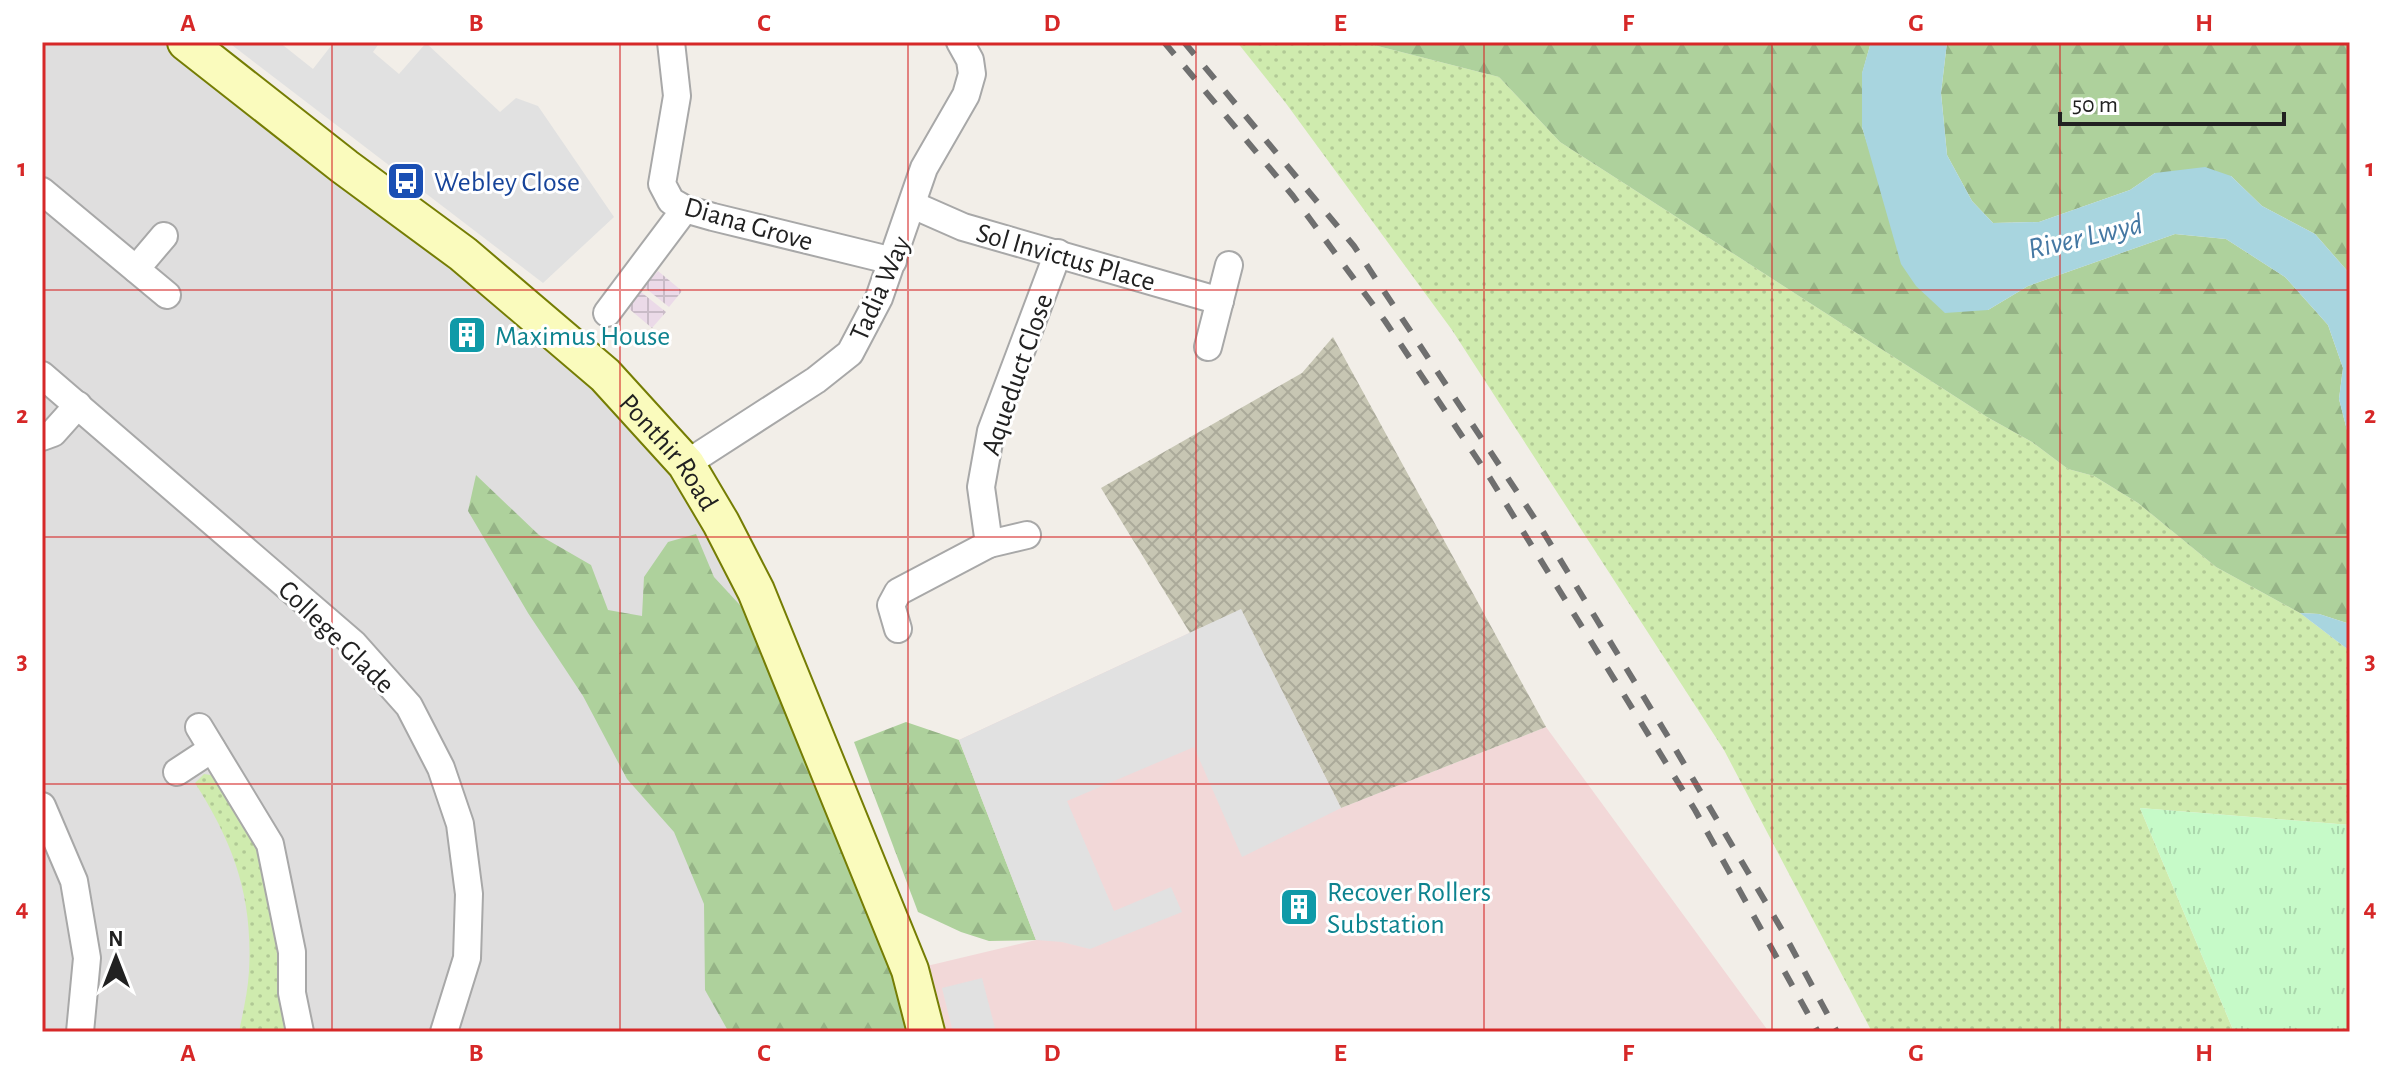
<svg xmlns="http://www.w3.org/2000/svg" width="2392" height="1074" font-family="'Alegreya Sans',sans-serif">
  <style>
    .residential { fill: #dfdede }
    .commercial { fill: #f2d8d8 }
    .industrial { fill: url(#industrial-grid) }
    .construction { fill: url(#construction-cross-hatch) }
    .grass { fill: url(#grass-dots) }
    .forest { fill: url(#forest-firs) }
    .park { fill: url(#park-tufts) }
    .parking { fill: #e1e1e1 }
    .water { fill: #a8d5df }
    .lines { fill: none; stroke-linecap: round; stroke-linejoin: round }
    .street-casing { stroke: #a8a8a8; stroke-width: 30 }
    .secondary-casing { stroke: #757d04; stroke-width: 40 }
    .street { stroke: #fff; stroke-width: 26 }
    .secondary { stroke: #fafbbd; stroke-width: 36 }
    .rail { stroke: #6f6f6f; stroke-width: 6; stroke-dasharray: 16 16; stroke-linecap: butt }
    .grid { fill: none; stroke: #d62828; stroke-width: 2; stroke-opacity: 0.55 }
    .labels { text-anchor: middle; stroke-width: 6; stroke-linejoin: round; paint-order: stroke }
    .transit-label { font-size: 28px; fill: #164399; stroke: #fff; text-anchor: start }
    .street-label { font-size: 28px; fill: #212121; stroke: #fff }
    .culture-label { font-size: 28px; fill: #0d838f; stroke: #fff; text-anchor: start }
    .water-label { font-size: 30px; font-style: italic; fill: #4578a3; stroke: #fff }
    .neatline { fill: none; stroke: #d62828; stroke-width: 3 }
    .grid-label { font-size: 26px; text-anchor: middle; font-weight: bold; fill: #d62828 }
  </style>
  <defs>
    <pattern id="industrial-grid" width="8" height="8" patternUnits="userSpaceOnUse" patternTransform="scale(2)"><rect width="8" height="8" fill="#ebdae8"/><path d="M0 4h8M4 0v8" fill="none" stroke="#c9bbc7"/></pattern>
    <pattern id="construction-cross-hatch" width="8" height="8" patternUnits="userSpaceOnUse" patternTransform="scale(2)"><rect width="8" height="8" fill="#c7c6b3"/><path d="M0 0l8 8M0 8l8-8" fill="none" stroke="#abaa9a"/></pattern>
    <pattern id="grass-dots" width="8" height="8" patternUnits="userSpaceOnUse" patternTransform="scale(2)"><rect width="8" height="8" fill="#cfebae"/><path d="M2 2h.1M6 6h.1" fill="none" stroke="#b1c995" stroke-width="1.8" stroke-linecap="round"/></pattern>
    <pattern id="forest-firs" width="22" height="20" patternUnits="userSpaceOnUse" patternTransform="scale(2)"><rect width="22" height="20" fill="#aed19c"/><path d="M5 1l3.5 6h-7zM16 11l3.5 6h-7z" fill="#95b386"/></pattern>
    <pattern id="park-tufts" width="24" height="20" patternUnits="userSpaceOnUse" patternTransform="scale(2)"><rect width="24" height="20" fill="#c6fac8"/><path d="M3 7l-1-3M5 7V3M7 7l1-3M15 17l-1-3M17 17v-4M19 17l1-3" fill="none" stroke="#aad6ac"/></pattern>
  </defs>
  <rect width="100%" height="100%" fill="#f2eee8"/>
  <!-- residential -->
  <polygon class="residential" points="42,42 185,42 686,464 926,1032 42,1032"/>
  <!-- commercial -->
  <polygon class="commercial" points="1241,609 1341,808 1546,727 1769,1032 926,1032 910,970 1036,940 959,740"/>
  <!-- industrial -->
  <g class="industrial">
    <polygon points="658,271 682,291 669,307 644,287"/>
    <polygon points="641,292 666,312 652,328 628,308"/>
  </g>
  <!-- construction -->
  <polygon class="construction" points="1333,337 1546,727 1341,808 1241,610 1190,633 1101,488 1302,373"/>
  <!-- grass -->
  <g class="grass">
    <polygon points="1237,42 1362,42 1499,77 1560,142 1987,417 2032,442 2068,469 2094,476 2138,503 2216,567 2300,613 2350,651 2350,825 2140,808 2234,1032 1872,1032 1724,750 1452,330 1285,102"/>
    <path d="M 204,774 L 217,776 L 253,833 L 269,886 L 280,954 L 289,1032 L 239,1032 C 243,1012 248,991 249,971 C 253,897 234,844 195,783 Z"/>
  </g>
  <!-- forest -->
  <g class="forest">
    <polygon points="1362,42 1871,42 1862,74 1862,127 1875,168 1988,310 2028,286 2175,234 2226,239 2285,277 2328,325 2343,368 2339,399 2350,442 2350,624 2319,614 2300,613 2216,567 2138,503 2094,476 2068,469 2032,442 1987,417 1560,142 1499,77"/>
    <polygon points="1947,42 2350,42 2350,274 2315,234 2262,206 2231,176 2155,173 2130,190 2039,222 1993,223 1972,201 1947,155 1941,93"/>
    <polygon points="476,475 539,535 591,565 608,610 642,616 644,577 668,542 696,534 714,577 751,617 898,978 911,1032 730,1032 727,1029 705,990 704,904 674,832 627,779 583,696 528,613 468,511"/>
    <polygon points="906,722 959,740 1036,940 989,941 961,932 918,912 854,742"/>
  </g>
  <!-- park -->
  <polygon class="park" points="2140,808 2350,825 2350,1032 2234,1032"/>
  <!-- parking -->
  <g class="parking">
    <polygon points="228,42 279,42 313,69 334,42 380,42 373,52 399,74 426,43 500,112 516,98 538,106 614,217 543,283"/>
    <polygon points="1241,609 1341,808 1242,857 1194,747 1067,801 1114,911 1171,887 1182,912 1090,949 1062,942 1036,940 959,740"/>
    <polygon points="982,978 996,1032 953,1032 942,988"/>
  </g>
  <!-- water -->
  <g class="water">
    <polygon points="1871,42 1947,42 1941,93 1947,155 1972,201 1993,223 2039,222 2130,190 2155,173 2205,167 2231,176 2262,206 2315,234 2350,274 2350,442 2339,399 2343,368 2328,325 2285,277 2226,239 2175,234 2028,286 1988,310 1945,313 1916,286 1901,264 1862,127 1862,73"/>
    <polygon points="2300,613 2319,614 2350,624 2350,651"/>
  </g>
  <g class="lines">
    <!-- street casing -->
    <g class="street-casing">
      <g id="street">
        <polyline points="671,42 677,96 662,184 671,201 685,209 713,217 893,261"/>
        <polyline points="42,191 167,295"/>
        <polyline points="913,205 963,227 1220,301"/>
        <polyline points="136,269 164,236"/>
        <polyline points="607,313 685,209"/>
        <polyline points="1208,347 1229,265"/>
        <polyline points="42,375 353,643 409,706 441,768 460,824 469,894 467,958 444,1032"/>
        <polyline points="42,437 53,433 78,405"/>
        <polyline points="686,464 816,380 850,353 879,298 924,168 966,95 972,74 970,60 960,42"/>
        <polyline points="989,544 1027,535"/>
        <polyline points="898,629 891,605 898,592 989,544 981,487 991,431 1058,253"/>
        <polyline points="199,727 270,844 292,952 292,993 300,1032"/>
        <polyline points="177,772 212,749"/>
        <polyline points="42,806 74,881 87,958 80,1032"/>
      </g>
    </g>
    <!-- secondary casing -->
    <g class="secondary-casing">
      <g id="secondary">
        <path id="s1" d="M 186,42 L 345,167 L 463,254 L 605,375 L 686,464 L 721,523 L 756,591 L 910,970 L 926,1032"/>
      </g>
    </g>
    <!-- street -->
    <use href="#street" class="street"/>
    <!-- secondary -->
    <use href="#secondary" class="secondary"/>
    <!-- rail -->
    <g class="rail">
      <polyline points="1164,42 1293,196 1385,321 1490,478 1695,810 1818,1032"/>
      <polyline points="1184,42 1354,246 1539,525 1670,740 1782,930 1837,1032"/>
    </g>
  </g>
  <!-- grid -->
  <path class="grid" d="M 332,42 L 332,1032M 620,42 L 620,1032M 908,42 L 908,1032M 1196,42 L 1196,1032M 1484,42 L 1484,1032M 1772,42 L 1772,1032M 2060,42 L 2060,1032M 42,290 L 2350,290M 42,537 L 2350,537M 42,784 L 2350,784"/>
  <!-- icons -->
  <defs>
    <g id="bus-square" transform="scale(2)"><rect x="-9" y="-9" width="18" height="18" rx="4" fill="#1a4fb4" stroke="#fff"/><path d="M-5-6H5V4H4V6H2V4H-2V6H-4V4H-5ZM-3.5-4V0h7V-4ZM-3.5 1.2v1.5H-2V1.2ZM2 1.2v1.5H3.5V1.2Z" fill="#fff"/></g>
    <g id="building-square" transform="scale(2)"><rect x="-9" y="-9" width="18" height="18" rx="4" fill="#0f9aa8" stroke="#fff"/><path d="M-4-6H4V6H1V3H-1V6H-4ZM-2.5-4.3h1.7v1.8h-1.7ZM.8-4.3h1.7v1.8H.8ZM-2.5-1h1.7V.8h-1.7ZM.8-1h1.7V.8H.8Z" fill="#fff"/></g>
  </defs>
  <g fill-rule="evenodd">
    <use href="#bus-square" x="406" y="181"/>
    <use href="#building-square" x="467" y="335"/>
    <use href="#building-square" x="1299" y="907"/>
  </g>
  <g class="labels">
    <!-- transit labels -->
    <g class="transit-label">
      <text x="434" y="191">Webley Close</text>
    </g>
    <!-- street labels -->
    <g class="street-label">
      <text transform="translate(749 223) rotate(16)" y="10">Diana Grove</text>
      <text transform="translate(1066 256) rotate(16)" y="10">Sol Invictus Place</text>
      <text transform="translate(879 288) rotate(-66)" y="10">Tadia Way</text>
      <text transform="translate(1016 374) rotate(-71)" y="10">Aqueduct Close</text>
      <text dy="10" stroke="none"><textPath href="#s1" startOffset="636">Ponthir Road</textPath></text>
      <text transform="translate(337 636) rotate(44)" y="10">College Glade</text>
    </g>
    <!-- culture labels -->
    <g class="culture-label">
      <text x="495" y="345">Maximus House</text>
      <text x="1327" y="901">Recover Rollers<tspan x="1327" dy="32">Substation</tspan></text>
    </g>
    <!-- water labels -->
    <g class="water-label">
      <text transform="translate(2085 236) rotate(-13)" y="10">River Lwyd</text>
    </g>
  </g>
  <!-- border -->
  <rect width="2392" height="1074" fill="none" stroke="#ffffff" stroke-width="88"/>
  <!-- north arrow -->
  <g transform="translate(116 958)" stroke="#ffffff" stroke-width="6" paint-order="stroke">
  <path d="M0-6L14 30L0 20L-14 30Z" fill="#212121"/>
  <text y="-12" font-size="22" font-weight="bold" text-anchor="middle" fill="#212121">N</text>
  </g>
  <!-- scale -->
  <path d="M2060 112v12h224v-12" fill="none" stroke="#212121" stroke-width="4"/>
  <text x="2072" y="112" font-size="24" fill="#212121" stroke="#ffffff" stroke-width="6" paint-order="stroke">50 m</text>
  <rect x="44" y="44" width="2304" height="986" class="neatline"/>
  <g class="grid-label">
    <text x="188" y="31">A</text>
    <text x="476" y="31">B</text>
    <text x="764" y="31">C</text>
    <text x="1052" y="31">D</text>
    <text x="1340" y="31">E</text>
    <text x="1628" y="31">F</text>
    <text x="1916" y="31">G</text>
    <text x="2204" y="31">H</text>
    <text x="22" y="176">1</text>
    <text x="2370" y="176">1</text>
    <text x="22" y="423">2</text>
    <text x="2370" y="423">2</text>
    <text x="22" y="669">3</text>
    <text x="2370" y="669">3</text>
    <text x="22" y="916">4</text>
    <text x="2370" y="916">4</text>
    <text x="188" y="1061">A</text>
    <text x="476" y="1061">B</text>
    <text x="764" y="1061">C</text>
    <text x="1052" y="1061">D</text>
    <text x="1340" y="1061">E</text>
    <text x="1628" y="1061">F</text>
    <text x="1916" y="1061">G</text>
    <text x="2204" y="1061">H</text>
  </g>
</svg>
